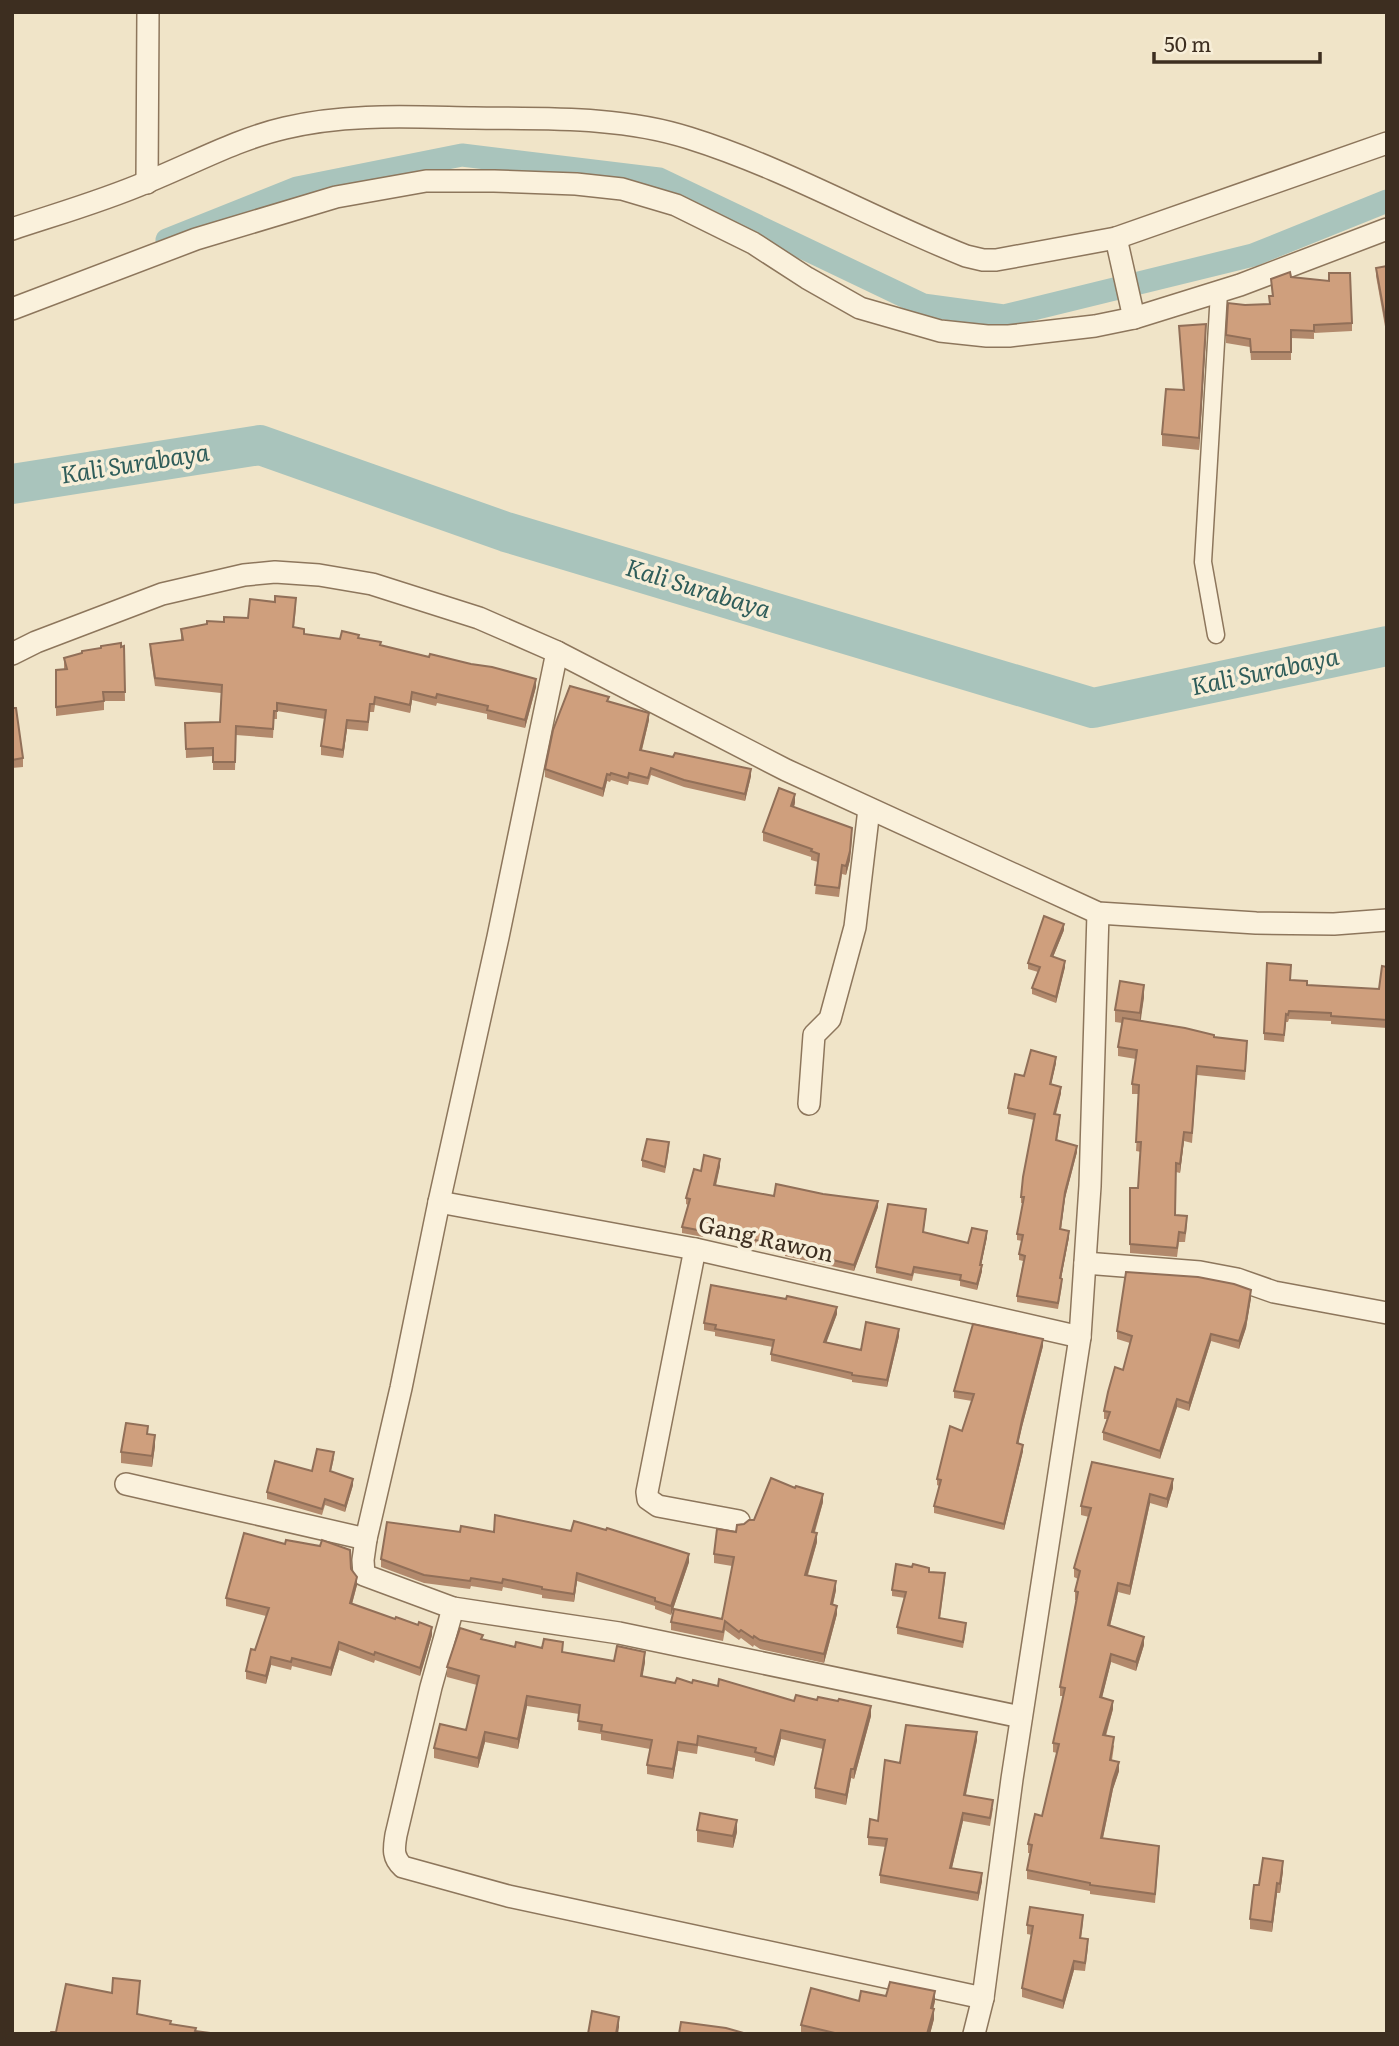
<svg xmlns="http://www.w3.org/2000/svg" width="1399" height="2046" font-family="Literata,serif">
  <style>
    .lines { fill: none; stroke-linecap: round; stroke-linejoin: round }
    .canal { stroke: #a9c4bc; stroke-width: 23 }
    .river { stroke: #a9c4bc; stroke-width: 40 }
    .pedestrian-casing { stroke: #8d765c; stroke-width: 19 }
    .minor-casing { stroke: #8d765c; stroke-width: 24 }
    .pedestrian { stroke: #faf1dc; stroke-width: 16 }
    .minor { stroke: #faf1dc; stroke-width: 21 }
    .wall { fill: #b2896c }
    .shaded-wall { fill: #916f58 }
    .building { fill: #cf9f7d; stroke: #916f58; stroke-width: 2 }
    .labels { text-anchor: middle; stroke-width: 7; stroke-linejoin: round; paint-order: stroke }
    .street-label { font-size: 23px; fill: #3d2e20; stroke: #f7eed8 }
    .water-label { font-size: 24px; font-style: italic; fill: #2f5d5a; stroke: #f7eed8 }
  </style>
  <rect width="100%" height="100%" fill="#f0e4c8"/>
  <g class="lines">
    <!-- canal -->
    <polyline class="canal" points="167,240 297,188 462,155 659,179 923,305 1004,316 1253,255 1387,201"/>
    <!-- river -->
    <polyline class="river" points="12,484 260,445 506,532 1093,708 1387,646"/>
    <!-- pedestrian casing -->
    <g class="pedestrian-casing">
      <polyline id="pedestrian" points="1216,635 1203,562 1219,292"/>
    </g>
    <!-- minor casing -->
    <g class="minor-casing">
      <g id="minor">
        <polyline points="147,183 148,12"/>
        <path d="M 12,229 C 57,214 103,201 147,182 C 192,164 237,139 285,128 C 347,113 411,117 474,118 C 545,119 621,116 689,138 C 785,168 873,219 966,256 L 983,260 L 996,260 L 1116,238 L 1387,143"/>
        <polyline points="1116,238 1134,318 1240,285 1387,229"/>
        <polyline points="12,309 196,239 336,197 426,181 494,181 576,184 622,189 676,205 753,243 807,278 860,308 940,331 987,336 1009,336 1095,326 1134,318"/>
        <polyline points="557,652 498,937 439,1202 401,1388 366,1539 363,1560 364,1575 453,1608 619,1633 1021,1717"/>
        <polyline points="12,654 36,642 162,594 244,575 275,572 319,575 372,584 479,618 557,652 786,770 1098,913 1256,923 1334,924 1387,920"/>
        <polyline points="809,1104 814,1035 830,1019 855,927 869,809"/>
        <polyline points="439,1202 695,1249 1080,1337"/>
        <polyline points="695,1249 647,1492 648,1499 658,1506 739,1521"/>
        <polyline points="1085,1263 1200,1272 1237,1279 1274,1292 1387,1313"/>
        <polyline points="126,1484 366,1539"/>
        <path d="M 453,1608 L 431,1687 L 396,1835 C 394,1848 392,1857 403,1867 L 508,1896 L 983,1998"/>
        <polyline points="974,2034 983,1998 1012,1779 1080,1337 1090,1186 1098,913"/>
      </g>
    </g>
    <!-- pedestrian -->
    <use href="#pedestrian" class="pedestrian"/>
    <!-- minor -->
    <use href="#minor" class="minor"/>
  </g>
  <!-- wall -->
  <g class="wall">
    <polygon points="1387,266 1387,332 1386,332 1376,276 1376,268"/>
    <polygon points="1291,277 1352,323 1352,331 1314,333 1314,339 1291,338 1291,360 1251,360 1250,347 1226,343 1226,335 1245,305 1269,304 1269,296 1272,296 1271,279"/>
    <polygon points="1179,326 1206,336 1199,450 1162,446 1162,434 1183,390"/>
    <polygon points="296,607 294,627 304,634 340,639 359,639 381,646 536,687 525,728 487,719 487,714 437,703 436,706 412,700 410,713 375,705 374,712 370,712 368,731 347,729 343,758 321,755 321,746 325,719 277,711 277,719 274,719 273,738 236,735 235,770 213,770 213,756 186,758 185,723 220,722 221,693 155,686 150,652 150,644 181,640 181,629 248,618"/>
    <polygon points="124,646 125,701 104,701 104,710 56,716 56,670 64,669 64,658"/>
    <polygon points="609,702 649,720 642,750 751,776 745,801 684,787 651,775 648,785 629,781 628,785 611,780 610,782 607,781 603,797 545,777 545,769"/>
    <polygon points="12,708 23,758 23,767 12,768"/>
    <polygon points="795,803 794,807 852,837 850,860 846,875 842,874 839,897 815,894 818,862 811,860 811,857 763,841 763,832"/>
    <polygon points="1064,930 1053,957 1065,967 1056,1003 1032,994 1032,988 1038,972 1028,969 1028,963"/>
    <polygon points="1387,967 1387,1028 1331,1024 1331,1021 1289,1019 1288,1022 1286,1022 1284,1042 1264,1040 1264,1033 1291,980 1307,985 1379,989"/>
    <polygon points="1144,997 1140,1020 1214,1037 1247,1050 1245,1080 1197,1075 1192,1143 1184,1141 1180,1173 1176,1172 1175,1215 1187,1225 1185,1242 1179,1242 1177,1257 1130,1253 1130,1188 1138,1188 1141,1152 1136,1151 1139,1094 1132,1094 1132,1084 1136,1059 1118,1056 1118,1047 1122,1023 1115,1022 1115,1010"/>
    <polygon points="1056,1063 1051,1084 1061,1093 1056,1114 1060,1121 1057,1141 1077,1152 1065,1198 1061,1229 1069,1237 1061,1279 1062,1285 1058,1309 1017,1302 1017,1296 1023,1261 1019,1260 1019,1254 1022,1241 1017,1240 1017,1234 1023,1203 1021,1203 1021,1197 1034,1120 1008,1114 1008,1108 1024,1076"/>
    <polygon points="669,1149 665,1173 642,1167 642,1160"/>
    <polygon points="720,1166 716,1186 774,1196 878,1207 854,1271 785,1256 785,1253 743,1243 705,1230 703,1237 682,1233 682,1227 688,1205 686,1204 686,1198 701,1171"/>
    <polygon points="926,1215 923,1233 968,1243 987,1237 981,1265 982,1271 977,1290 960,1286 960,1281 914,1273 912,1281 876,1273 876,1267"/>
    <polygon points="1251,1298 1246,1328 1239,1349 1211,1341 1189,1411 1177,1407 1160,1459 1103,1440 1103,1432 1107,1419 1104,1419 1104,1411 1123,1370 1130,1343 1117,1339 1117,1331"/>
    <polygon points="837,1314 826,1342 861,1350 899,1336 887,1387 852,1382 852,1380 771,1361 771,1354 773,1347 715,1336 715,1332 704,1330 704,1323"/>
    <polygon points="1043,1346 1022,1427 1018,1443 1023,1451 1004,1530 934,1513 934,1506 939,1486 937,1485 937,1479 962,1431 972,1401 954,1398 954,1391"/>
    <polygon points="155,1446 152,1467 121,1463 121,1452"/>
    <polygon points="334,1458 331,1471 353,1485 345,1512 325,1505 322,1515 267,1499 267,1492 312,1471"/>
    <polygon points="1173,1488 1167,1508 1150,1503 1130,1595 1118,1592 1110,1626 1144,1645 1136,1671 1111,1662 1102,1697 1113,1709 1106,1736 1114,1746 1112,1760 1119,1771 1113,1789 1103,1838 1159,1855 1155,1903 1090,1894 1090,1891 1027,1879 1027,1870 1030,1853 1028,1853 1028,1844 1042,1816 1057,1753 1053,1752 1053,1743 1063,1696 1060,1696 1060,1687 1076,1600 1075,1600 1075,1591 1078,1579 1074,1577 1074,1568 1089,1517 1081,1515 1081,1506"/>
    <polygon points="823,1502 815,1532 817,1542 808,1575 836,1590 833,1604 837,1614 824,1663 760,1649 754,1645 753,1647 741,1638 739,1640 725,1630 723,1641 671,1630 671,1622 722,1619 732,1566 714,1563 714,1554 744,1524 754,1520"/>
    <polygon points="460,1532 494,1532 689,1562 671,1615 655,1609 655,1606 577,1581 574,1602 542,1598 542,1595 503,1587 502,1591 471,1586 470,1589 424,1583 381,1567 381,1559"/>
    <polygon points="912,1567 929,1572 945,1580 940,1618 966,1629 963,1648 897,1634 897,1627 905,1598 892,1596 892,1590"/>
    <polygon points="351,1569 357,1585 352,1604 432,1635 420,1676 375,1660 374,1663 339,1650 331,1676 292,1666 291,1670 271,1665 266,1684 246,1679 246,1671 255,1650 266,1616 226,1606 226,1598"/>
    <polygon points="483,1639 515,1647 563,1652 614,1661 645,1662 642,1676 675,1683 718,1686 871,1716 854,1779 851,1778 846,1805 815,1798 815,1788 823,1749 781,1739 774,1766 755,1761 755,1758 698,1746 697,1754 678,1751 673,1779 647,1774 647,1765 650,1749 601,1740 601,1734 578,1730 579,1714 527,1706 518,1749 485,1742 478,1768 434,1758 434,1748 466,1730 477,1685 447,1677 447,1667"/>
    <polygon points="977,1740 966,1795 993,1808 990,1826 963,1821 952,1868 982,1881 978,1901 880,1883 880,1875 886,1847 868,1845 868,1837 878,1821 900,1763"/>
    <polygon points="697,1830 737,1832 733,1848 697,1842"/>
    <polygon points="1283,1871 1280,1893 1277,1893 1272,1932 1250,1929 1250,1919 1259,1885"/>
    <polygon points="1083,1923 1081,1938 1088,1948 1085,1971 1074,1970 1063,2009 1022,1997 1022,1988 1032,1935 1027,1934 1027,1925"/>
    <polygon points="886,1996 935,2001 933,2009 934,2019 930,2034 801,2034 801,2025 859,2001"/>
  </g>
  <!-- shaded-wall -->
  <g class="shaded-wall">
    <polygon points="1206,324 1206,336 1199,450 1199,438"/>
    <polygon points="536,679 536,687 525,728 525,720"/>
    <polygon points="412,692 412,700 410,713 410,705"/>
    <polygon points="649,713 649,720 640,757 640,750"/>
    <polygon points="347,720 347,729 343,758 343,750"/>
    <polygon points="751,769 751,776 745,801 745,794"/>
    <polygon points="607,774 607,781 603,797 603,789"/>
    <polygon points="795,794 795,803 791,815 791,806"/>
    <polygon points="852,828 850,860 846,875 846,866"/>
    <polygon points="1064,924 1064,930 1051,962 1051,956"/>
    <polygon points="1065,961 1065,967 1056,1003 1056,997"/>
    <polygon points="1144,985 1144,997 1140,1026 1140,1013"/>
    <polygon points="1056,1057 1056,1063 1050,1090 1050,1084"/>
    <polygon points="1061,1087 1061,1093 1054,1120 1054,1114"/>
    <polygon points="1184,1132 1184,1141 1180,1173 1180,1164"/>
    <polygon points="1077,1146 1077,1152 1065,1198 1060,1235 1065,1192"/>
    <polygon points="720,1159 720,1166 714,1192 714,1185"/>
    <polygon points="878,1201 878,1207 854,1271 854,1265"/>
    <polygon points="987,1231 987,1237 980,1271 980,1265"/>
    <polygon points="1069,1231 1069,1237 1060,1284 1060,1278"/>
    <polygon points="982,1265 982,1271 977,1290 977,1284"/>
    <polygon points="1251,1290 1251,1298 1246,1328 1239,1349 1239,1341"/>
    <polygon points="837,1307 837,1314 824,1349 824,1342"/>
    <polygon points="899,1329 899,1336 887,1387 887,1380"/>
    <polygon points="1211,1334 1211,1341 1189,1411 1189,1403"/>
    <polygon points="1043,1339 1043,1346 1022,1427 1017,1450 1017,1443 1022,1420"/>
    <polygon points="1177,1399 1177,1407 1160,1459 1160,1451"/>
    <polygon points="155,1435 155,1446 152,1467 152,1456"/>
    <polygon points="1023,1445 1023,1451 1004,1530 1004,1524"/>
    <polygon points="353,1479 353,1485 345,1512 345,1506"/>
    <polygon points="1173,1479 1173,1488 1167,1508 1167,1499"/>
    <polygon points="823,1494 823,1502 812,1540 812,1532"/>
    <polygon points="1150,1494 1150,1503 1130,1595 1130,1586"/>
    <polygon points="817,1533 817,1542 805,1583 805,1575"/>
    <polygon points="689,1554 689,1562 671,1615 671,1606"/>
    <polygon points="577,1573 577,1581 574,1602 574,1594"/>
    <polygon points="357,1577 357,1585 350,1611 350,1603"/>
    <polygon points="836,1581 836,1590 831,1613 831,1604"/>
    <polygon points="1118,1583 1118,1592 1108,1634 1108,1625"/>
    <polygon points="837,1606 837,1614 824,1663 824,1654"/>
    <polygon points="432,1627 432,1635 420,1676 420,1668"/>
    <polygon points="1144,1637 1144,1645 1136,1671 1136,1662"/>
    <polygon points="339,1642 339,1650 331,1676 331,1668"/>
    <polygon points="645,1652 645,1662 641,1686 641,1676"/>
    <polygon points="1111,1654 1111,1662 1100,1706 1100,1697"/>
    <polygon points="271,1657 271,1665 266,1684 266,1676"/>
    <polygon points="527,1696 527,1706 518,1749 518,1739"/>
    <polygon points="1113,1701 1113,1709 1103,1744 1103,1735"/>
    <polygon points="871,1706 871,1716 854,1779 854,1769"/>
    <polygon points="781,1730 781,1739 774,1766 774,1757"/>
    <polygon points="485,1732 485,1742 478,1768 478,1758"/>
    <polygon points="977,1732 977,1740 964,1803 964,1795"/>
    <polygon points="678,1742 678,1751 673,1779 673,1769"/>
    <polygon points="1119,1762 1119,1771 1113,1789 1101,1847 1101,1838 1113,1780"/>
    <polygon points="851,1769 851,1778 846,1805 846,1795"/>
    <polygon points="963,1813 963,1821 950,1876 950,1868"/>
    <polygon points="737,1820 737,1832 733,1848 733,1836"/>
    <polygon points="1283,1861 1283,1871 1280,1893 1280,1884"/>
    <polygon points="982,1873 982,1881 978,1901 978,1893"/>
    <polygon points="1277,1883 1277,1893 1272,1932 1272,1922"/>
    <polygon points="1074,1961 1074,1970 1063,2009 1063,2001"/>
    <polygon points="935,1991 935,2001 931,2018 931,2008"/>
    <polygon points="934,2009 934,2019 930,2034 927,2034"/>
    <polygon points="619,2017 619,2027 618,2034 616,2034"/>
  </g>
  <!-- building -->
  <g class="building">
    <polygon points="1387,266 1387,323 1386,323 1376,268"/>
    <polygon points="1290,272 1291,277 1329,281 1329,273 1350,273 1352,323 1314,325 1314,331 1291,330 1291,352 1251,352 1250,339 1226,335 1228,303 1245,305 1270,304 1269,296 1273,296 1271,279"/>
    <polygon points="1206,324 1199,438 1162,434 1166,389 1184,390 1179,326"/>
    <polygon points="275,596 296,598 293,627 304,629 304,634 340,639 342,631 359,635 358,638 381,642 380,645 429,657 430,654 471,664 492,667 536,679 525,720 487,710 488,706 437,694 436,698 412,692 410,705 375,697 374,704 370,704 368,722 347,720 343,750 321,746 326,710 277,703 277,711 274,711 273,729 236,726 235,762 213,762 213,748 186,749 185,723 220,722 222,685 155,678 150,644 183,640 181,629 207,624 207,621 224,622 224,617 248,618 250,599 275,602"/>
    <polygon points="121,643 121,647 124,646 125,692 103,692 104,701 56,707 56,670 67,669 64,658 82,653 82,651 101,648 101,646"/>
    <polygon points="570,686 609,697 607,701 649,713 640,750 673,757 675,753 751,769 745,794 684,780 651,768 648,778 629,773 628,778 611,773 610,775 607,774 603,789 545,769 553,730"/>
    <polygon points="12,708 16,708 23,758 12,760"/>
    <polygon points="779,788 795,794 791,806 852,828 850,851 846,866 842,865 839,888 815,885 819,854 811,851 812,849 763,832"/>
    <polygon points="1044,916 1064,924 1051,956 1065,961 1056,997 1032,988 1040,967 1028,963"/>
    <polygon points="1267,963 1291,965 1290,980 1307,981 1307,985 1379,989 1382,966 1387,967 1387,1020 1331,1016 1331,1013 1289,1011 1288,1015 1286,1014 1284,1035 1264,1033"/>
    <polygon points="1120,981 1144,985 1140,1013 1115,1010"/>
    <polygon points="1123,1018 1185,1028 1214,1035 1214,1037 1247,1041 1245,1071 1197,1066 1192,1133 1184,1132 1180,1164 1176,1163 1175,1215 1187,1216 1185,1233 1179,1232 1177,1248 1130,1244 1130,1188 1138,1188 1141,1142 1136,1142 1139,1085 1132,1084 1137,1050 1118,1047"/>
    <polygon points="1031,1050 1056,1057 1050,1084 1061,1087 1054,1114 1060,1115 1056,1140 1077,1146 1065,1192 1060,1229 1069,1231 1060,1278 1062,1279 1058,1303 1017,1296 1025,1256 1019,1254 1023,1235 1017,1234 1024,1197 1021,1197 1023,1177 1035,1114 1008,1108 1015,1074 1024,1076"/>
    <polygon points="647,1139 669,1142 665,1167 642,1160"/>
    <polygon points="704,1155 720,1159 714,1185 774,1196 776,1184 823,1194 878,1201 854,1265 785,1249 785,1247 743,1237 705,1224 703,1231 682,1227 690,1199 686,1198 694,1169 701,1171"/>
    <polygon points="888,1204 926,1209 923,1232 968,1243 972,1228 987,1231 980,1265 982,1265 977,1284 960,1280 961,1275 914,1267 912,1275 876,1267"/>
    <polygon points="1126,1272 1198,1277 1234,1284 1251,1290 1246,1320 1239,1341 1211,1334 1189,1403 1177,1399 1160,1451 1103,1432 1110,1412 1104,1411 1108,1392 1115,1367 1123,1370 1132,1336 1117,1331"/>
    <polygon points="711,1285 786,1299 787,1296 837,1307 824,1342 861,1350 866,1322 899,1329 887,1380 852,1375 852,1373 771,1354 774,1340 715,1329 716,1325 704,1323"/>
    <polygon points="973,1324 1043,1339 1022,1420 1017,1443 1023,1445 1004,1524 934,1506 941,1480 937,1479 950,1426 962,1431 974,1394 954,1391"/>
    <polygon points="126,1423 148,1426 147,1434 155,1435 152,1456 121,1452"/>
    <polygon points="317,1449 334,1452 330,1471 353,1479 345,1506 325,1499 322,1509 267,1492 275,1461 312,1471"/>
    <polygon points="1092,1462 1173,1479 1167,1499 1150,1494 1130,1586 1118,1583 1108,1625 1144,1637 1136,1662 1111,1654 1100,1697 1113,1701 1103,1735 1114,1737 1110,1760 1119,1762 1113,1780 1101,1838 1159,1846 1155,1894 1090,1885 1090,1883 1027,1870 1032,1845 1028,1844 1035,1814 1042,1816 1059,1744 1053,1743 1065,1688 1060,1687 1078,1592 1075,1591 1080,1571 1074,1568 1091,1508 1081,1506"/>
    <polygon points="771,1478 795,1488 796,1486 823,1494 812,1532 817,1533 805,1575 836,1581 831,1604 837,1606 824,1654 760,1640 754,1636 753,1638 741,1630 739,1632 725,1621 723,1632 671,1622 674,1609 722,1619 734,1557 714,1554 717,1529 736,1532 737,1525 744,1524 749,1520 754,1520"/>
    <polygon points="495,1515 571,1531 574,1521 606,1530 607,1528 689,1554 671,1606 655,1601 655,1598 577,1573 574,1594 542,1589 542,1587 503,1579 502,1583 471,1578 470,1581 424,1575 381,1559 387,1522 460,1532 461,1526 494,1532"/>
    <polygon points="244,1533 285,1544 286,1540 320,1546 322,1540 350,1550 351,1569 357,1577 350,1603 395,1619 396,1617 418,1625 419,1622 432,1627 420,1668 375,1652 374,1655 339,1642 331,1668 292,1658 291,1662 271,1657 266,1676 246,1671 251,1649 255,1650 269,1608 226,1598"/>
    <polygon points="896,1564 912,1567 913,1564 929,1568 929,1572 945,1573 939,1618 966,1623 963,1642 897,1627 906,1592 892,1590"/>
    <polygon points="460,1628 483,1635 481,1639 515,1647 516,1642 542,1648 544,1639 563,1642 562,1652 614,1661 617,1646 645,1652 641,1676 675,1683 677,1678 692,1683 693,1680 718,1686 719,1679 794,1701 796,1695 817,1700 818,1697 838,1701 839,1699 871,1706 854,1769 851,1769 846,1795 815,1788 825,1740 781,1730 774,1757 755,1752 756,1748 698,1736 697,1745 678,1742 673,1769 647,1765 652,1740 601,1731 602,1725 578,1721 580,1705 527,1696 518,1739 485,1732 478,1758 434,1748 440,1724 466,1730 479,1676 447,1667"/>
    <polygon points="906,1725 977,1732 964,1795 993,1800 990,1818 963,1813 950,1868 982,1873 978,1893 880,1875 887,1839 868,1837 870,1819 878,1821 885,1760 900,1763"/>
    <polygon points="700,1813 737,1820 733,1836 697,1830"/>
    <polygon points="1263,1858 1283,1861 1280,1884 1277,1883 1272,1922 1250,1919 1254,1885 1259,1885"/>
    <polygon points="1030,1907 1083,1915 1080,1938 1088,1939 1085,1963 1074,1961 1063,2001 1022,1988 1033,1926 1027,1925"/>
    <polygon points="113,1978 140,1981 137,2014 171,2021 170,2024 196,2028 195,2031 218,2034 50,2034 51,2032 56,2032 66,1984 112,1993"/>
    <polygon points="890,1982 935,1991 931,2008 934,2009 927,2034 839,2034 801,2025 811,1988 859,2001 861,1991 886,1996"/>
    <polygon points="592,2011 619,2017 616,2034 588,2034"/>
    <polygon points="681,2022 726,2028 747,2034 679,2034"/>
  </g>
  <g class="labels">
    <!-- street labels -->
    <g class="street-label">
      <text transform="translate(766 1239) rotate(13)" y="8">Gang Rawon</text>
    </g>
    <!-- water labels -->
    <g class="water-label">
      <text transform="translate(135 464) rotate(-9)" y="8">Kali Surabaya</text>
      <text transform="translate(698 589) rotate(17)" y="8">Kali Surabaya</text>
      <text transform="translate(1265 672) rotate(-12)" y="8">Kali Surabaya</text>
    </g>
  </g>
  <!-- border -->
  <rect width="1399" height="2046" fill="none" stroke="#3d2e20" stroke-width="28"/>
  <!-- scale -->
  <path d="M1154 52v10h166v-10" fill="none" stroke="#3d2e20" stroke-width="3.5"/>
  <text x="1164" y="52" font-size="21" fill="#3d2e20" stroke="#f7eed8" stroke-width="5" paint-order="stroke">50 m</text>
</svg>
